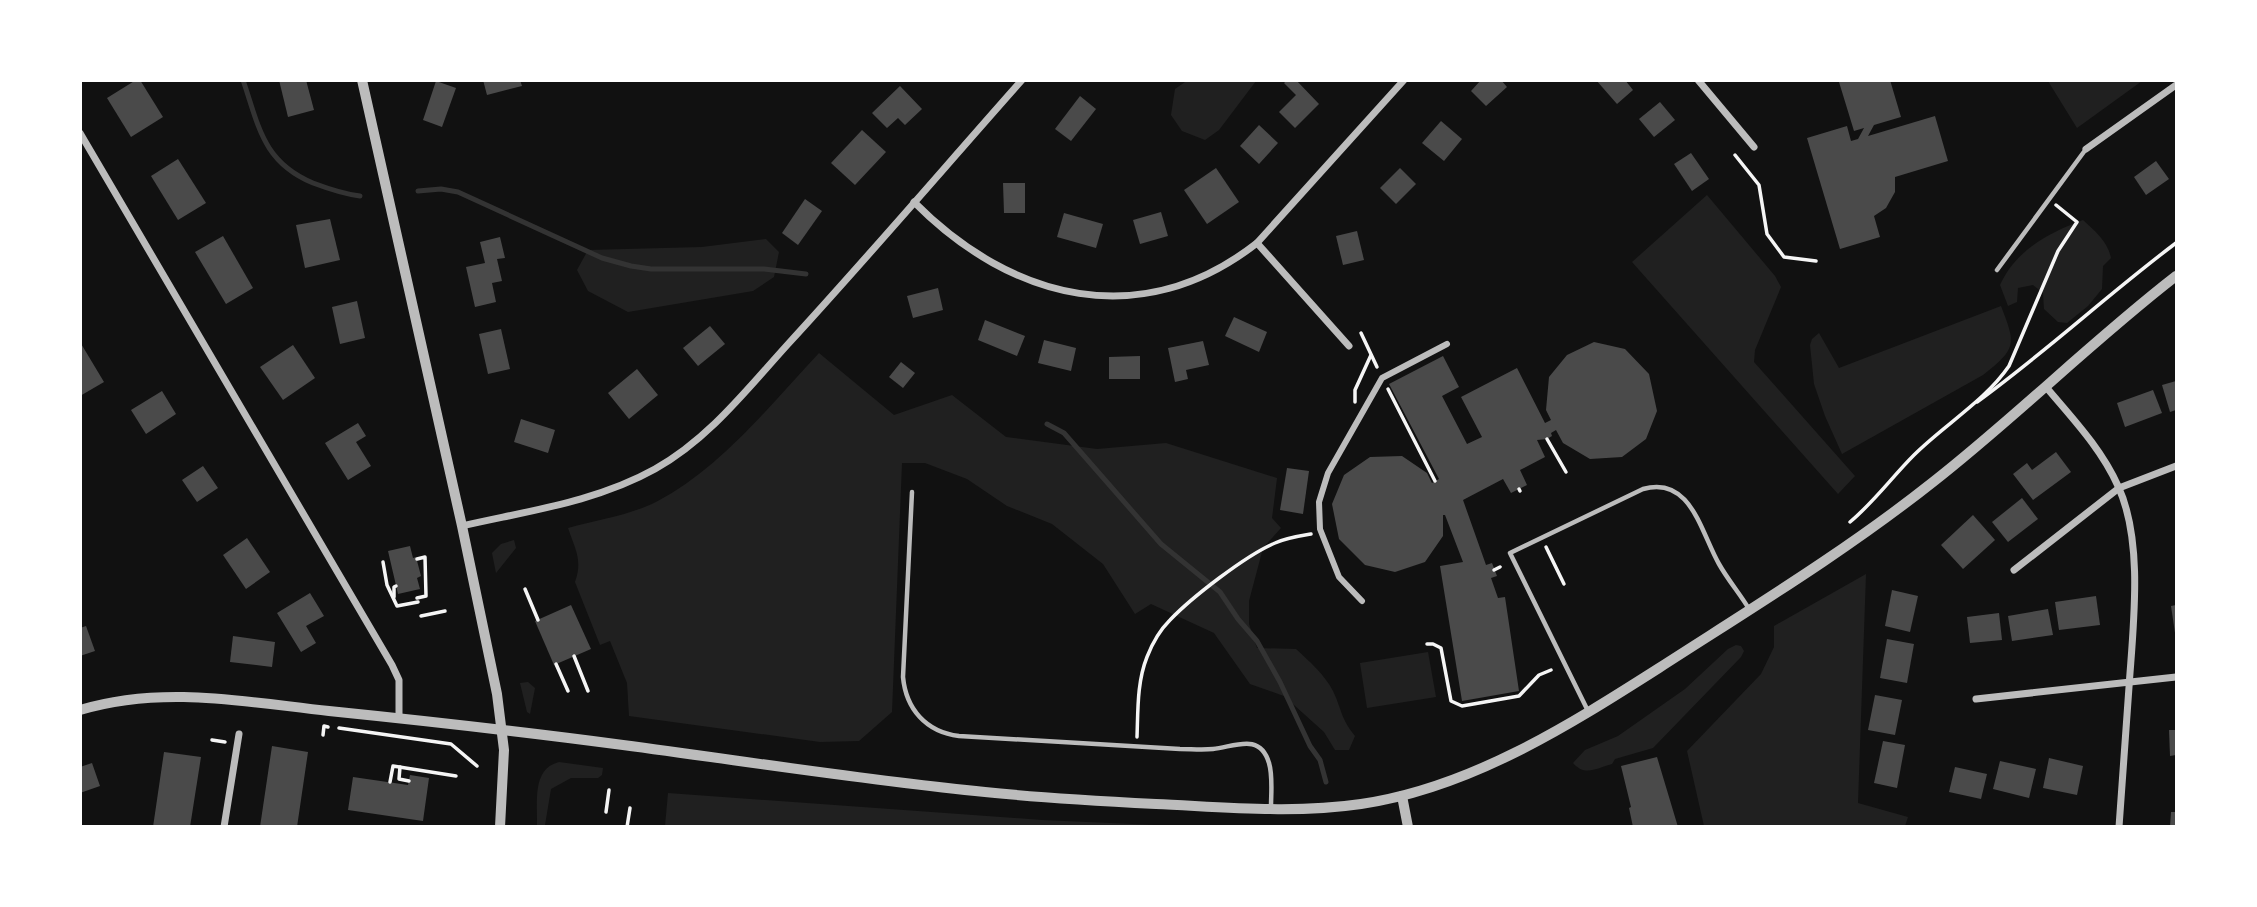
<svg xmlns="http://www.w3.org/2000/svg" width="2257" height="907" font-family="'Exo 2',sans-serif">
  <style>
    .green { fill: #202020 }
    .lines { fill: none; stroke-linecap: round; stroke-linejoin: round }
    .stream { stroke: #333; stroke-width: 5 }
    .building { fill: #4a4a4a }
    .path { stroke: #f5f5f5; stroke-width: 3.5 }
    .service { stroke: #bcbcbc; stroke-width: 4.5 }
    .pedestrian { stroke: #bcbcbc; stroke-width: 6 }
    .minor { stroke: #bcbcbc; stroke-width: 7 }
    .tertiary { stroke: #bcbcbc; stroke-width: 10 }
  </style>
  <rect width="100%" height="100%" fill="#111"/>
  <!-- green -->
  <g class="green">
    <polygon points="1188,80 1256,80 1256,81 1219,130 1205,140 1182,131 1171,115 1175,89"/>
    <polygon points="2048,81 2142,81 2077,128"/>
    <polygon points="1707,195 1775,276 1781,287 1755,350 1754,362 1855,476 1838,494 1632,262"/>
    <path d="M 2083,220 C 2095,231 2108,242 2111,258 L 2103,266 L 2102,289 L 2088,306 L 2067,323 L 2058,322 L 2044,309 L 2043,293 L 2033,285 L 2018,288 L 2017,302 L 2008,306 L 2000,285 C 2016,250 2048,233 2083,220 Z"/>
    <polygon points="766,239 779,252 774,277 753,291 628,312 588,291 577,270 588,250 702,247"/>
    <path d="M 2001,306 C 2016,345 2017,348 1983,375 L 1842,454 L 1825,416 L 1814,384 L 1810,345 L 1812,339 L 1819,333 L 1839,368 Z"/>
    <path d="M 819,353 L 894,415 L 952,395 L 1006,437 L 1097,449 L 1166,443 L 1277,478 L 1272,518 L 1281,528 L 1263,548 L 1249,601 L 1249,624 L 1257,648 L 1296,649 C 1309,661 1325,675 1333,691 C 1342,710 1340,717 1355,736 L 1349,750 L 1335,750 L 1324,732 L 1284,696 L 1250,684 L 1214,633 L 1151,604 L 1135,614 L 1103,564 L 1052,524 L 1007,506 L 967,479 L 925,463 L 902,463 L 892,712 L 859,741 L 820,742 L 629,716 L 627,683 L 610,641 L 600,645 L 575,582 C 583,560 575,549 568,528 C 597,520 630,515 656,502 C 721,468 770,405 819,353 Z"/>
    <polygon points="514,540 516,548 496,573 492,553 501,544"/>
    <polygon points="1866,574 1858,803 1908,817 1905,826 1704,826 1687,751 1761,674 1774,647 1774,626"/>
    <path d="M 1736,645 L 1741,646 L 1744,651 L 1741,657 L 1653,748 L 1615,759 L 1612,764 C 1597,768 1585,777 1573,763 L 1585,750 L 1618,736 L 1685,689 L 1728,649 Z"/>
    <polygon points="1428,652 1436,697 1367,708 1360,663"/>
    <polygon points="528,682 535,688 530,714 527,712 520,683"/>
    <path d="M 559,762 L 603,768 L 602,775 L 598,778 L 571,778 L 551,789 L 545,825 L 537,826 C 538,804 531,769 559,762 Z"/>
    <polygon points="668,793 1042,820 1178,826 665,826"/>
  </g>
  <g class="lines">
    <!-- stream -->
    <g class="stream">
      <path d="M 243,80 C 259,127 263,162 313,183 C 329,189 343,194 360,196"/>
      <polyline points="418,191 441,189 458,192 602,258 631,266 651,269 764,269 806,274"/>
      <polyline points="1047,424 1064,433 1161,544 1220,592 1238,619 1257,641 1280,682 1310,746 1320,760 1326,782"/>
    </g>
  </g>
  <!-- building -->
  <g class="building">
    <polygon points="136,80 140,80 163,117 131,137 107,98"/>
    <polygon points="279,80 306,80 314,110 288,117"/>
    <polygon points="483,80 520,80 522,86 487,95"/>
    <polygon points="1287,80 1296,80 1319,104 1295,128 1279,112 1296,95 1284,83"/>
    <polygon points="1481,80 1501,80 1507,87 1486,106 1471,91"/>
    <polygon points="1596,80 1625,80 1633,90 1617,104"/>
    <polygon points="1845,80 1890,80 1901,117 1874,125 1868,136 1935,116 1948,161 1895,177 1895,192 1886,208 1874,216 1880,237 1840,249 1807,138 1847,126 1851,141 1858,139 1864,128 1854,131 1839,82"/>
    <polygon points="436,81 456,88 442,127 423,120"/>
    <polygon points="900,86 922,109 905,125 898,118 887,128 872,113"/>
    <polygon points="1080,96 1096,109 1071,141 1055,129"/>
    <polygon points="1660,102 1675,120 1654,137 1639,119"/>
    <polygon points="1441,121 1462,139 1444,161 1422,143"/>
    <polygon points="1259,125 1278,143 1259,164 1240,146"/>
    <polygon points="862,130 886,152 855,185 831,163"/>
    <polygon points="1691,153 1709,179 1692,191 1674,164"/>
    <polygon points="178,159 206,203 178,220 151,176"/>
    <polygon points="2156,161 2169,179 2146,195 2134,177"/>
    <polygon points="1216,168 1239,202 1207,224 1184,190"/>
    <polygon points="1400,168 1416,184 1396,204 1380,188"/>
    <polygon points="1003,183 1025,183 1025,213 1004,213"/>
    <polygon points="805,199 822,211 798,245 782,233"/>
    <polygon points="1161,212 1168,236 1140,244 1133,220"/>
    <polygon points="1064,213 1103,224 1096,248 1057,237"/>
    <polygon points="330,219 340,260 305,268 296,225"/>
    <polygon points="1357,231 1364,260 1343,265 1336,236"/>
    <polygon points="223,236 253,288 226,304 195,252"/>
    <polygon points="500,237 505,258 497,259 502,281 492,283 496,302 475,307 466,267 485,263 480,242"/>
    <polygon points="938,288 943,310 913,318 907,296"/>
    <polygon points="357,301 365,338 340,344 332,307"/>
    <polygon points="1234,317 1267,332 1259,352 1225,336"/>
    <polygon points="985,320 1025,336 1017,356 978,340"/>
    <polygon points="710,326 725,344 698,366 683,348"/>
    <polygon points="501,329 510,369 488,374 479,334"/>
    <polygon points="1044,340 1076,348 1071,371 1038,363"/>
    <polygon points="1203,341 1209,365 1186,370 1188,379 1175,382 1168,348"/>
    <polygon points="80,342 104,382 80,396"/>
    <polygon points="1594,342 1625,349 1649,374 1657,411 1646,439 1622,457 1590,459 1563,443 1556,430 1551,433 1552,436 1547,439 1537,440 1545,457 1520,470 1527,485 1511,493 1503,479 1463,500 1486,565 1492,563 1497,576 1491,578 1498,598 1505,597 1519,691 1462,701 1440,566 1463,562 1445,515 1443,515 1443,536 1425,562 1395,572 1365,565 1339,539 1332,504 1344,475 1370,457 1402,456 1427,473 1432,483 1439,479 1389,384 1443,356 1459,387 1442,396 1467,444 1482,437 1461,397 1517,368 1545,423 1551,420 1546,410 1549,377 1567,355"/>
    <polygon points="293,345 315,378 283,400 260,367"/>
    <polygon points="1140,356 1140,379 1109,379 1109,357"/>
    <polygon points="901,362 915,373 903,388 889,377"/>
    <polygon points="637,369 658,395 629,419 608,393"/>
    <polygon points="2176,381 2176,410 2170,412 2162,385"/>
    <polygon points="2153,390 2162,413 2125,427 2117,403"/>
    <polygon points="162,391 176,414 146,434 131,410"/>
    <polygon points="521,419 555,430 548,453 514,442"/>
    <polygon points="358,423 366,436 356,442 371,466 348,480 325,443"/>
    <polygon points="2056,452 2071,472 2033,500 2013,474 2027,463 2032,470"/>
    <polygon points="203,466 218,488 197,502 182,480"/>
    <polygon points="1287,468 1309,471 1303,514 1280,510"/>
    <polygon points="2022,498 2038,519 2008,542 1992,522"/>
    <polygon points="1973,515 1995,540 1963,569 1941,545"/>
    <polygon points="247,538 270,572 246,589 223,555"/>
    <polygon points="410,546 413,558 416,557 421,576 417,578 420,589 398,594 388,551"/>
    <polygon points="1892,590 1918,596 1910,632 1885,626"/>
    <polygon points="310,593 324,616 306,626 316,643 301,652 277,613"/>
    <polygon points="2096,596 2100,625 2059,630 2055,602"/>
    <polygon points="571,605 591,649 554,665 535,621"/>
    <polygon points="2176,605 2176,633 2175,633 2171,606"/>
    <polygon points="2048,609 2053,635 2012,641 2008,616"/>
    <polygon points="1999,613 2002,640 1970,643 1967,617"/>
    <polygon points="86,626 95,651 80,656 80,628"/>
    <polygon points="233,636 275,642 272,667 230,662"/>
    <polygon points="1887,639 1914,644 1907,683 1880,678"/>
    <polygon points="1875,695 1902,700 1895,735 1868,730"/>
    <polygon points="2169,730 2176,730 2176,755 2170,756"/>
    <polygon points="1883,741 1905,745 1897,788 1874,783"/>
    <polygon points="272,746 308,752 297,827 260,827"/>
    <polygon points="164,752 201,757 190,827 153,827"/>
    <polygon points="1657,757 1678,827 1633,827 1629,808 1631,807 1621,766"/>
    <polygon points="2049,758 2083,766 2077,795 2043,788"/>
    <polygon points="2000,761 2036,769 2029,798 1993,789"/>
    <polygon points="92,763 100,786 80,793 80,767"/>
    <polygon points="1955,767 1987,774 1981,799 1949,792"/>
    <polygon points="410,775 429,778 423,821 348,810 353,777 408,785"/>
    <polygon points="2171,812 2176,812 2176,827 2170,827"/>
  </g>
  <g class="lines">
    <!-- path -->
    <g class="path">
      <polyline points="1735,155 1759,185 1767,234 1784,257 1816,261"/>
      <polyline points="1361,333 1377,367"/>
      <polyline points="1388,389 1435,481"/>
      <polyline points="1355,402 1355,390 1371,355"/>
      <path d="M 1977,402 C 2046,352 2108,294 2176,243"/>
      <polyline points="1547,439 1566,472"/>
      <polyline points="1519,489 1520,491"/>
      <path d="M 1850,522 C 1874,502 1892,477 1914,455 C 1944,425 1985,401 2009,366 L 2058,251 L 2077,222 L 2056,205"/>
      <polyline points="1546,547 1564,584"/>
      <polyline points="383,562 387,585 397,606 418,602"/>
      <polyline points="1494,570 1500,567"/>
      <polyline points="525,589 538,620"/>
      <polyline points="394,597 394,587 396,586"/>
      <polyline points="417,598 426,596 425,557 417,559"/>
      <polyline points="421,616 445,611"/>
      <polyline points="1427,644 1433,644 1441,648 1451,701 1462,706 1519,696 1539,675 1551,670"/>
      <polyline points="574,656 588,691"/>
      <polyline points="556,664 568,691"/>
      <polyline points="339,728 451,744 477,766"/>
      <polyline points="323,735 324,726 328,727"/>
      <path d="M 1137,737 C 1138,710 1137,682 1147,657 C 1152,644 1160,630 1170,620 C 1191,598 1246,555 1275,543 C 1286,538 1299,536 1311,534"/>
      <polyline points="212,740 225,742"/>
      <polyline points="400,767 399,779 409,781"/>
      <polyline points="390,782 393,766 456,776"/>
      <polyline points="606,812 609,790"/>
      <polyline points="627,827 630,808"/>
    </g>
    <!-- service -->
    <g class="service">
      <polyline points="1997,270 2086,149"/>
      <path d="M 912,492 L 903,677 C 906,709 926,732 959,736 L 1180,749 C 1191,749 1202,750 1213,749 C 1234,747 1260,732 1269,763 C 1273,776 1271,793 1271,807"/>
      <path d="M 1588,711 L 1510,553 L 1643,489 C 1691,475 1701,533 1719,564 C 1728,580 1740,594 1749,609"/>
    </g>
    <!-- pedestrian -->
    <polyline class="pedestrian" points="1362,601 1339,577 1320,529 1319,502 1328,473 1382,378 1447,344"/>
    <!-- minor -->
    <g class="minor">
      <polyline points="1698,80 1754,147"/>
      <polyline points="80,133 392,665 399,680 399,718"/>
      <polyline points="2086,149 2176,85"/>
      <path d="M 914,202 C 1012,301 1142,333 1257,243 L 1404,80"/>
      <polyline points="1257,243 1349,346"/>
      <path d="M 2046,387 C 2072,418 2101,448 2118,486 C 2144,542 2133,627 2129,687 C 2126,734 2122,780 2119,827"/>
      <path d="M 462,526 C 527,511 596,502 655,469 C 709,439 748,388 789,343 C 868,257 944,168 1022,80"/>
      <polyline points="2014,570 2119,488 2176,466"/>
      <polyline points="1976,699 2176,677"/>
      <polyline points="224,827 239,734"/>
    </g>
    <!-- tertiary -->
    <g class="tertiary">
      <polyline points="362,80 462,526 497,694 504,750 500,827"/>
      <path d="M 80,710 C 163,685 245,702 329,711 C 427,721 525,732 623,745 C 744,761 864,780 985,792 C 1042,798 1099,801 1156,804 C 1224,807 1293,814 1361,804 C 1470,788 1568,726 1659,668 C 1752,608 1846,551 1933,482 C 2016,417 2092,341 2176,276"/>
      <polyline points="1402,796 1408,827"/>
    </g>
  </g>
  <!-- border -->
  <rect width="2257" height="907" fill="none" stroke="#ffffff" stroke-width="164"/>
</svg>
